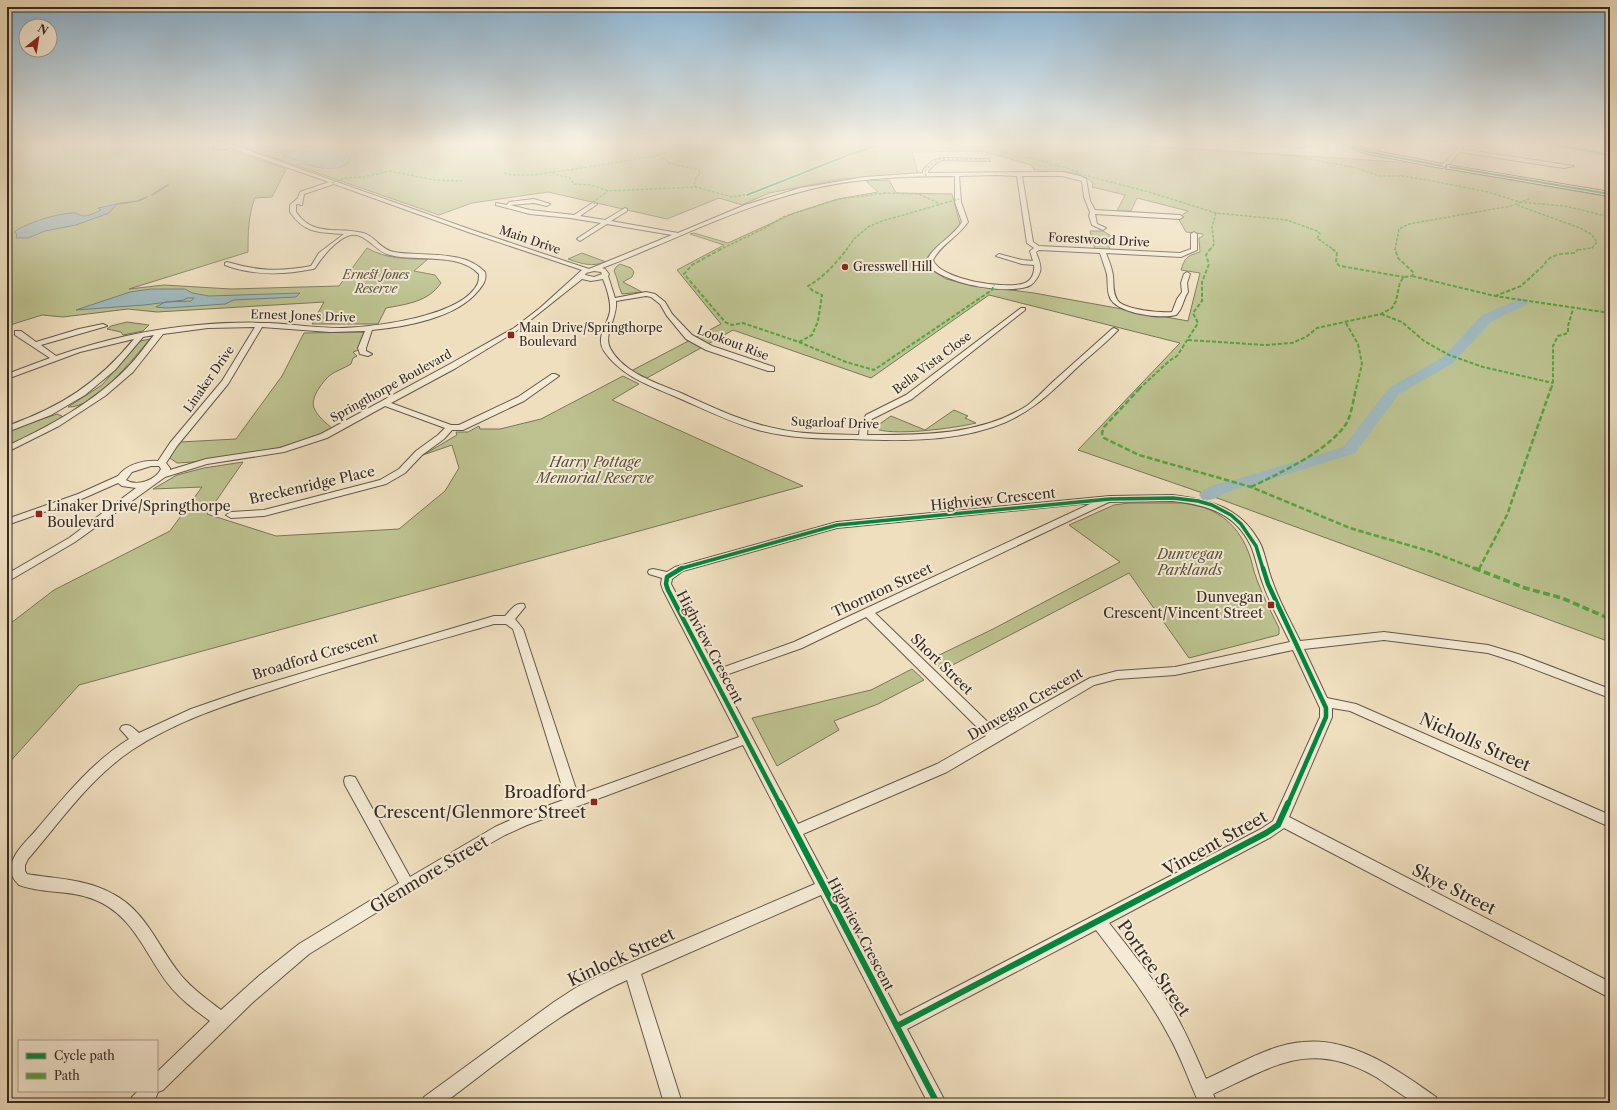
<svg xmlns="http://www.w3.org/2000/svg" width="1617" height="1110" font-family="'Libre Caslon Text',serif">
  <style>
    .green { fill: #bcc18f; stroke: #7a765a }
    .water { fill: #a0b9be; stroke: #768081 }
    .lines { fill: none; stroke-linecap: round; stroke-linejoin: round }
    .stream { stroke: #768081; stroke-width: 1.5 }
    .river { fill: #a0b9be; fill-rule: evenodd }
    .street-casing { stroke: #65574c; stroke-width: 2 }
    .secondary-casing { stroke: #372a25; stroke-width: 2 }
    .street { fill: #f5ead5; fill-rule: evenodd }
    .secondary { fill: #f5ead5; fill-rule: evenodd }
    .quiet-far3 { stroke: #53a442; stroke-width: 1.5; stroke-dasharray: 3 1.5; stroke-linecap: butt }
    .quiet-far2 { stroke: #53a442; stroke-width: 2; stroke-dasharray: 4 2; stroke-linecap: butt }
    .quiet-far1 { stroke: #53a442; stroke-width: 2.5; stroke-dasharray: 5.5 2.5; stroke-linecap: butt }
    .quiet { stroke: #53a442; stroke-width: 3.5; stroke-dasharray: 7 3.5; stroke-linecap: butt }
    .cycleway-far3-casing { stroke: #f5ead5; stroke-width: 3.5 }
    .cycleway-far2-casing { stroke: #f5ead5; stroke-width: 5.5 }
    .cycleway-far1-casing { stroke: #f5ead5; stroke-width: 7 }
    .cycleway-casing { stroke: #f5ead5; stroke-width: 8 }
    .cycleway-far3 { stroke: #00873e; stroke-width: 2 }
    .cycleway-far2 { stroke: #00873e; stroke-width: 3.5 }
    .cycleway-far1 { stroke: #00873e; stroke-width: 4.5 }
    .cycleway { stroke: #00873e; stroke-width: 6 }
    .poi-dot { fill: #8f2418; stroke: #f5ead5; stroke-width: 1.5 }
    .labels { text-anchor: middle; stroke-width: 4; stroke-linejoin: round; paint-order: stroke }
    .far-street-label { font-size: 12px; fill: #372a25; stroke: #f5ead5 }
    .far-poi-label { font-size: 12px; fill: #372a25; stroke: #f5ead5; text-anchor: start }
    .far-park-label { font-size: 12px; font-style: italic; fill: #585040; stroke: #f5ead5 }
    .park-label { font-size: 14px; font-style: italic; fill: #585040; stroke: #f5ead5 }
    .street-label { font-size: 14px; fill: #372a25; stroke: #f5ead5 }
    .poi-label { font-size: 14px; fill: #372a25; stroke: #f5ead5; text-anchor: start }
    .near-street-label { font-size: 17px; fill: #372a25; stroke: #f5ead5 }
    .near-poi-label { font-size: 17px; fill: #372a25; stroke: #f5ead5; text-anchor: end }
  </style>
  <rect width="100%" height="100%" fill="#efdfbf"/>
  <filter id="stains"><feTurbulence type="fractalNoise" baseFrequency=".005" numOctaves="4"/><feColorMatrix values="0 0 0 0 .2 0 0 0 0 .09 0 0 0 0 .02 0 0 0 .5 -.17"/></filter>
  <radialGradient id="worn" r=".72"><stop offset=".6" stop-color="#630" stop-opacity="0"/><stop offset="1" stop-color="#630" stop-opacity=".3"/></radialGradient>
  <!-- green -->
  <g class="green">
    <path d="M 7,143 L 164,144 L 232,151 L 286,169 L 272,197 L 255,198 C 248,216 248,233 248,252 L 129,289 L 164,285 L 231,289 L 339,286 L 367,248 C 386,259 406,259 428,259 L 414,271 L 435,275 L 441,283 C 428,302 407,304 386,308 L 378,324 L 312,324 L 324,302 L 157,312 L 128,309 L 63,317 L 42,315 L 7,326 Z"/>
    <path d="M 247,143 L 1103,143 L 1414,163 L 1610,197 L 1610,642 L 1217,498 L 1078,450 L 1180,343 L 989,295 L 871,378 L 733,330 L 647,378 L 631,371 L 721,324 L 677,270 L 724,245 L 690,234 L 694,233 L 728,243 L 794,213 L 838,199 L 878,192 L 866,181 L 889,180 L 896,193 L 952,194 L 960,224 C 950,242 931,243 924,265 L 946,279 L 966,284 L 1034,293 L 1188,321 L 1200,273 L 1181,270 C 1185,257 1187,256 1200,252 L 1199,238 L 1203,236 L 1203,234 L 1186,232 L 1178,218 L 1188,211 L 1137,198 L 1131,211 L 1117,211 L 1125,195 L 1092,187 L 1093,183 C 1077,168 1056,172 1036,173 L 1031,165 L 983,151 L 912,152 L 918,174 L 842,179 L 769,193 L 742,205 L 719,198 L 667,219 L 548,192 L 472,203 L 439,215 L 240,146 Z"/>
    <polygon points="1090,231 1103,231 1113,237 1106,237 1110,250 1095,249"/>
    <path d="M 582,253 L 606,262 C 592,267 582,264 568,259 Z"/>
    <path d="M 620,264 L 631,268 L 634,272 L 632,277 L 623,282 L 642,292 L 622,294 C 618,287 618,278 614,271 L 616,267 Z"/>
    <polygon points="127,322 149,325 143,331 123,335 121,332 107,329 111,326"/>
    <path d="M 364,332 L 359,350 L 353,352 L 357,356 L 353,358 L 351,364 C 345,368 335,371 329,376 C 322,383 310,398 314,408 C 318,417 326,423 333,429 L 318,436 L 278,448 L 193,462 L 177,463 L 170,458 L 170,455 L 180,442 L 236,439 L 282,376 L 304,333 Z"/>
    <path d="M 150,339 C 134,358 93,409 68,407 L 102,385 L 140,341 Z"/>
    <polygon points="623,376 639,384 612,400 803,486 79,685 7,765 7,626 54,590 170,531 202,487 153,489 177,475 204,468 243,462 207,514 276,536 399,529 445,491 459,468 452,445 423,455 457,435 456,432 468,432 479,426 480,429 500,429 541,419"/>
    <path d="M 954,410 L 968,416 L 965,418 L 976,423 C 956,428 890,437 874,428 L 891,416 L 925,430 Z"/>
    <polygon points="57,414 62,416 59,420 7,447 7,431"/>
    <path d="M 1182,503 C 1213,506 1236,521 1248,551 C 1252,560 1253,571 1257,580 C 1263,596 1271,612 1279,628 L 1279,634 L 1278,635 L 1189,658 L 1129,573 L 943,670 L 931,659 L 993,629 L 1120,562 L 1069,525 L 1114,505 L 1129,503 Z"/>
    <polygon points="912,669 924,680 878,704 834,721 839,730 777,766 752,718 871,690"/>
  </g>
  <!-- water -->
  <g class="water">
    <path d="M 259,143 L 295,143 L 300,147 C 289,153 264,156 256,145 Z"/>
    <path d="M 321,143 L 351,146 L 358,150 L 349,158 L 350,161 C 341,173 318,168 305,164 L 306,162 L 283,156 L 282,155 C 296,151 307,146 321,143 Z"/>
    <path d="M 117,204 L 109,213 L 76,225 L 45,231 L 28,238 L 16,238 L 17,234 L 14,232 C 26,223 58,213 74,213 C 77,213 80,215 83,216 C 89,216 95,213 101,210 L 98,208 Z"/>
    <polygon points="151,289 185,289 192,293 209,296 300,293 296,297 234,300 225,304 167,308 156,307 165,302 191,301 194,298 187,298 184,300 144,305 76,310 130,292"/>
  </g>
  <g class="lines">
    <!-- stream -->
    <g class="stream">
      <polyline points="152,195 168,185"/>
      <polyline points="117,204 138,201 147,197"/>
    </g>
    <!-- river -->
    <polygon class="river" points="1522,298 1526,299 1528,302 1526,305 1492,321 1453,363 1399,394 1355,453 1250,486 1242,487 1225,493 1214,499 1208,500 1202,499 1199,495 1202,491 1213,485 1237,479 1343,447 1389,388 1443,357 1482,315"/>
    <!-- street casing -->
    <g class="street-casing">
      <g id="street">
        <path d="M 188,143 L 233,145 L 472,230 L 589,269 L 672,235 L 607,224 L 580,241 L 577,239 L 578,238 L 601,223 L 570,218 L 530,214 L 496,205 L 496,203 L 507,205 L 509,202 L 534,199 L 550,204 L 547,206 L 534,203 L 510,205 L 530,210 L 574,215 L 594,202 L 597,204 L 596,205 L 580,216 L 605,220 L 625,208 L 627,209 L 627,211 L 611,221 L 678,233 L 745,205 L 800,188 L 865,177 L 923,173 L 923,170 L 932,161 L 941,158 L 988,159 L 990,161 L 942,160 L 936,163 L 928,171 L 928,173 L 1062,172 L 1080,176 L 1086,179 L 1090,201 L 1095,210 L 1180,215 L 1183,217 L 1180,219 L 1095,214 L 1097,224 L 1106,228 L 1103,230 L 1092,225 L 1089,216 L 1090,212 L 1084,197 L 1082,181 L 1062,176 L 1022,176 L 1033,242 L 1039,246 L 1180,253 L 1191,249 L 1191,234 L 1194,232 L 1197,234 L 1197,250 L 1181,257 L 1106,253 C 1108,259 1111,265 1112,271 C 1115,280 1111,292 1118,301 C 1126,310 1160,313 1172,312 L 1177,299 L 1182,292 L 1181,283 L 1184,274 L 1187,272 L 1190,274 L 1187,283 L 1188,292 C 1183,299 1183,309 1176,315 C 1161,319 1118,314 1110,298 C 1106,289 1109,279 1106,271 C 1104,265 1102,259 1100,253 L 1039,250 L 1036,252 C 1038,258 1042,266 1040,272 C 1038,277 1035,282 1031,285 C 1010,296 948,284 931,268 C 928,266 928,263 927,260 C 935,244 953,237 962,222 L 955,202 L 955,176 C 904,176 850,178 800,192 C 731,210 668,243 602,268 L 605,269 L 609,274 L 608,276 L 615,298 L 646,292 L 655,294 L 665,302 L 672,314 L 692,335 L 712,346 L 774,367 L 774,371 L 768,371 L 706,350 L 686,339 L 667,316 L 660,304 L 651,297 L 646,296 L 616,301 C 618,317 603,335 610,348 C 623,373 657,383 681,393 C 714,408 747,424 783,430 C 808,435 834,434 859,435 L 860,425 L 866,415 L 906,395 L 1021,308 L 1025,308 L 1025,310 L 912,399 L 872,419 L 868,425 L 867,435 C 921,435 981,436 1028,405 C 1037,398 1046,388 1055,380 C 1074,363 1093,346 1112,329 L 1114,328 L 1118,330 C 1107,342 1094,352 1082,363 C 1053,390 1032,414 993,427 C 948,442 899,441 852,439 C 820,439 789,438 758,430 C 729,422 702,408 674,396 C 648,385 620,375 604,351 C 595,337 608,325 610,311 C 611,301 607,289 603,279 L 591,281 L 582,279 L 518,330 L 456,368 L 391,403 L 451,425 L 459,425 L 518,397 L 552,374 L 555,374 L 559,376 L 524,401 L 463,430 L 452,430 L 444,439 L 422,455 L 405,473 L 386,484 L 264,516 L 231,518 L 226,515 L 231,512 L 264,510 L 380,480 L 399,469 L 416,451 L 438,435 L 445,428 L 385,406 L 327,438 L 284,452 L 207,464 L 165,477 L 75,542 L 7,582 L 7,574 L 69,538 L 136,488 L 122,486 L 118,483 L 84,498 L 7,525 L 7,519 L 78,494 L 118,476 C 127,464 144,460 158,461 L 170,443 L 222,381 L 255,327 L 208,328 L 163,334 L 133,372 L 105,396 L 59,426 L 7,452 L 7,446 C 50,426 94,402 127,368 C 137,358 145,346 154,335 L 143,337 L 115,370 L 85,395 L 51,415 L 7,432 L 7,426 C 61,407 98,383 134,339 L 80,352 L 7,379 L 7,374 L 50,358 L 15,335 L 15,331 L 21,331 L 36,342 L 79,329 L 103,324 L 107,326 L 41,345 L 56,356 C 102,340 150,329 198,325 C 221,323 245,322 268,323 C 292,324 317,328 341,328 C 373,327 463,317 478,283 C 479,280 479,276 479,274 C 459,252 417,262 390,255 C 376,252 365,232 351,235 C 337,238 322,257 315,268 L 313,269 C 283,275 254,276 225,265 L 225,263 L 227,262 C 258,271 279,272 311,266 L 319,253 L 344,234 C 319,232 305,234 290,212 L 290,205 L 298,198 L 300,192 L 329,182 L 231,148 L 225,149 L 213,148 L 216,146 ZM 996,175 L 1017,176 L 1027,243 L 1034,248 L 1030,251 L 1033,261 L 1022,260 L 999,254 L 996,256 L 1022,264 L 1034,265 C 1035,272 1032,280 1025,283 C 1007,290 940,280 933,260 C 941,244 958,237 968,222 L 961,202 L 959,176 ZM 334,184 L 468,232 L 582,270 L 540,308 L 514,328 L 450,364 L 321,434 L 280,448 L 206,459 L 170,470 L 170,468 L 166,463 L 177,446 L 228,384 L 262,327 L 330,332 L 365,331 L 358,348 L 360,354 L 368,356 L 372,354 L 366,351 L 366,348 L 372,330 C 404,327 457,318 478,291 C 483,285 487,280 485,272 C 463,249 422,257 394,252 C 381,250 375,236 363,233 C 337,226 314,238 296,212 L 296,205 L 297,204 L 302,205 L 304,194 ZM 594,271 L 601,272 L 602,274 L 594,277 L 585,275 L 586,273 ZM 151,466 L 159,466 L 161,469 C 156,480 137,487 126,480 L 132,472 Z"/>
        <polygon points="1242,143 1299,145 1334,143 1299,147"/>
        <polygon points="1382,143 1388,143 1371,153 1367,152"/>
        <polygon points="1461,143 1465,143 1461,149 1574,166 1564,168 1459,152 1451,163 1442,166 1442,164 1447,161"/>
        <polygon points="1543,143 1554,143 1610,154 1610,156"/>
        <path d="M 1173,495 C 1212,500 1242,508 1261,545 C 1266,557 1268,571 1273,583 C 1280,603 1291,622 1300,641 L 1384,632 L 1488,645 L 1521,655 L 1610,689 L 1610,698 L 1513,661 L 1488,653 L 1384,640 L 1304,649 L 1327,698 L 1356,704 L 1610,815 L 1610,827 L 1350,711 L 1332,708 L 1332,717 L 1289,817 L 1610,982 L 1610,998 L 1284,828 L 1271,837 L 1109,923 C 1131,951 1154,979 1173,1010 C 1186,1032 1196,1056 1206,1079 C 1235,1066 1271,1044 1303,1042 C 1352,1037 1398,1070 1436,1097 L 1439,1103 C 1432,1103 1424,1104 1417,1103 C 1411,1102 1384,1082 1376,1077 C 1310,1039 1274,1066 1213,1094 L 1217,1103 L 1199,1103 C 1189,1081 1181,1057 1169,1036 C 1149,998 1122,964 1096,930 L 907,1029 L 946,1103 L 928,1103 L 821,895 L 641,974 L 682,1103 L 664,1103 L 627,980 C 562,1009 502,1060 444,1103 L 421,1103 L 424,1097 L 554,1002 L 577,987 L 599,976 L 815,884 L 743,745 L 527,825 L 505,835 L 475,852 L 309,954 L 252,1003 L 163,1090 L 158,1092 L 156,1097 L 150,1103 L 129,1103 L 132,1097 L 138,1091 L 157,1091 L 157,1072 L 210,1021 C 195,1010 180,999 169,985 C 147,957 135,920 102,903 C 73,888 46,895 19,885 C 14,880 9,873 11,866 C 14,851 28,840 37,829 C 65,796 92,762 129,739 L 120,729 L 122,726 C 130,723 133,728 139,733 L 191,709 L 246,690 L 494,616 L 505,616 C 511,610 515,602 524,604 L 525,607 L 515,619 L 523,629 L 578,795 L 739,737 L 663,590 L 661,584 L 662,578 L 649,574 L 648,572 L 649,570 L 653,569 L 667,572 L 675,567 L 837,522 L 1110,496 ZM 1173,501 C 1206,505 1235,512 1251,546 C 1256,558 1258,571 1263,584 C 1270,604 1281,623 1290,642 L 1175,667 L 1117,671 L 1090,678 L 996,730 L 875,613 L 1109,502 ZM 1092,503 L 794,642 L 716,670 L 671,584 L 672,579 L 683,571 L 837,528 ZM 866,617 L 986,736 L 937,764 L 798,824 L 720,677 L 802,648 ZM 494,624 L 506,624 L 513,629 L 566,799 L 517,817 L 495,827 L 410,877 L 355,777 L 350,776 L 345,777 L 344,781 L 345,785 L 399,883 L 299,944 L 260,975 L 221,1010 C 207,999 192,989 180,974 C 158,947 146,911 113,894 C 86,879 57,879 27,874 L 25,871 L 25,865 L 28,859 C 60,822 90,778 132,750 C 179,719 235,702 288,685 C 356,663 425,644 494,624 ZM 1293,650 L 1320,708 L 1320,717 L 1273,821 L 1261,829 L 900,1016 L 803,834 L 947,772 L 1094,685 L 1117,679 L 1175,675 Z"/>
      </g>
    </g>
    <!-- secondary casing -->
    <g class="secondary-casing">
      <g id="secondary">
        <polygon points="1333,143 1345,143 1370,150 1442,164 1446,166 1442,168 1369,154"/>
        <polygon points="1447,165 1610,192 1610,196 1450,169 1447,169"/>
      </g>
    </g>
    <!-- street -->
    <use href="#street" class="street"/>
    <!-- secondary -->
    <use href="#secondary" class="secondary"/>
    <!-- quiet-far3 -->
    <g class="quiet-far3">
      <polyline points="1001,143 1000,149 1008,154 1048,162 1052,165 1067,168 1084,175 1149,192 1216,213 1287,220 1317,231 1320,234 1317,238 1334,250"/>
      <polyline points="1089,143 1294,156 1352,167 1380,176 1402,176 1432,181 1488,192 1520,202 1565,206 1610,217"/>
      <polyline points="658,155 666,159 668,163 699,170 700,174 696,178 694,185 696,187"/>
      <polyline points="552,172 559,176 569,177 574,184 591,185 608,191 696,187 732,197 750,194"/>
      <polyline points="504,173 515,175 533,175 581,168 650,157 662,154 672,148 696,143"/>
      <polyline points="926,176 925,171 934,162 941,159 988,160"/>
      <polyline points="332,183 345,178 363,177 390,171 434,180 462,181"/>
      <polyline points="594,204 597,199 608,191"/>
      <polyline points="1517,205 1580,228 1591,234 1597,242 1592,248 1577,250"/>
      <polyline points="719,250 765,228 783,217 839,199 886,193 919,194 940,204"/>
      <polyline points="846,250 854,239 868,227 882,221 959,199"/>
      <polyline points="1210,250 1214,244 1212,227 1216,213"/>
      <polyline points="1395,250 1399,229 1409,224 1511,206 1531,198"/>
    </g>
    <!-- quiet-far2 -->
    <g class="quiet-far2">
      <polyline points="721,249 692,265 684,274 725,322 732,325 743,323 799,342 846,362 874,370 992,290 994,285"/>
      <polyline points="1332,249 1337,252 1336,263 1340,266 1404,277"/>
      <polyline points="1412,276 1495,296 1610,313"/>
      <path d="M 1495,296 L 1521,286 L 1544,265 C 1549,254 1564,253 1575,253 L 1578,249"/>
      <polyline points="1381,314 1402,322 1424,341 1449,355 1483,367 1553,383"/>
      <polyline points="1346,323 1358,344 1362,364 1356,389"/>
      <polyline points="1188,340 1265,345 1292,343 1306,337 1317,328 1381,314 1392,308 1396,301 1400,282 1404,277 1412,276 1414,273 1398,258 1395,249"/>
      <path d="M 799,342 L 812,335 L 818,321 L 822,295 L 813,291 L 808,286 C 824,277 835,264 847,249"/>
      <polyline points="1139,389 1169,361 1177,356 1198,323 1193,313 1202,301 1202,282 1209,264 1206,255 1210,249"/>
      <polyline points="1551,389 1553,383 1553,346 1558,336 1568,333 1568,326 1573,309"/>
    </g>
    <!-- quiet-far1 -->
    <g class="quiet-far1">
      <polyline points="1140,388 1104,427 1102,433 1104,438 1139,455 1251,487 1350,528 1432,552 1476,569"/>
      <path d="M 1251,487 C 1280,473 1328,451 1346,424 C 1351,417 1354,397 1356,388"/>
      <polyline points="1479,569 1507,515 1551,388"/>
    </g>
    <!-- quiet -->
    <g class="quiet">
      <polyline points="1474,568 1525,588 1562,598 1610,619"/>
      <polyline points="1478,571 1479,568"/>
    </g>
    <!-- cycleway-far3 casing -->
    <g class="cycleway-far3-casing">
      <g id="cycleway-far3">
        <polyline points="1336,143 1369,152 1442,166"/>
        <polyline points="1545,143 1610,155"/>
        <polyline points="1450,167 1610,194"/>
        <polyline points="747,195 851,154 887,143"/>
      </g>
    </g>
    <!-- cycleway-far2 casing -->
    <g class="cycleway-far2-casing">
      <polyline id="cycleway-far2" points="679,569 837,525 1110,499 1173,498 1198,501 1212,505 1231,515 1241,524 1256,546 1263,569"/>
    </g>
    <!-- cycleway-far1 casing -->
    <g class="cycleway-far1-casing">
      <g id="cycleway-far1">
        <polyline points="682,568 667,577 666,584 668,590 780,804"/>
        <polyline points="1263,568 1268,584 1326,708 1326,717 1288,804"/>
      </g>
    </g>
    <!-- cycleway casing -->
    <g class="cycleway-casing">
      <g id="cycleway">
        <polyline points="780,803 937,1103"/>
        <polyline points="897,1026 1266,833 1278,825 1288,803"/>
      </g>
    </g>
    <!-- cycleway-far3 -->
    <use href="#cycleway-far3" class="cycleway-far3"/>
    <!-- cycleway-far2 -->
    <use href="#cycleway-far2" class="cycleway-far2"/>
    <!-- cycleway-far1 -->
    <use href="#cycleway-far1" class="cycleway-far1"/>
    <!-- cycleway -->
    <use href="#cycleway" class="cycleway"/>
  </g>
  <!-- sky -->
  <linearGradient id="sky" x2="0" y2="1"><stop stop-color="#8bb6d7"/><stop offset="0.48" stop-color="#f8f1e2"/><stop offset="1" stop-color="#f8f1e2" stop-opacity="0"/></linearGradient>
  <rect width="1617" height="299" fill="url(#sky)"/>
  <!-- markers -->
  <g class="poi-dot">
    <circle cx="845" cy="267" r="4"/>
    <rect x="507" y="331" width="8" height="8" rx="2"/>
    <rect x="35" y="510" width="8" height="8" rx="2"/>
    <rect x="1267" y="601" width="8" height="8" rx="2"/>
    <rect x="590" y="798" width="8" height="8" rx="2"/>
  </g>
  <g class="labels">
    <!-- far-street labels -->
    <g class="far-street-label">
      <text transform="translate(530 240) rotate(19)" y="4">Main Drive</text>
      <text transform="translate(1099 240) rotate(3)" y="4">Forestwood Drive</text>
      <text transform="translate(303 316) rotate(2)" y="4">Ernest Jones Drive</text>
      <text transform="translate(733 343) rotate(21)" y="4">Lookout Rise</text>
      <text transform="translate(932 363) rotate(-37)" y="4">Bella Vista Close</text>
      <text transform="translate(209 379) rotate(-55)" y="4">Linaker Drive</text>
      <text transform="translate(391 386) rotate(-29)" y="4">Springthorpe Boulevard</text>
      <text transform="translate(835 423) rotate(2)" y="4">Sugarloaf Drive</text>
    </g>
    <!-- far-poi labels -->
    <g class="far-poi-label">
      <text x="853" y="271">Gresswell Hill</text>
      <text x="519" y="332">Main Drive/Springthorpe<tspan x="519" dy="14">Boulevard</tspan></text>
    </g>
    <!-- far-park labels -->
    <g class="far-park-label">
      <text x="376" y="279">Ernest Jones<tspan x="376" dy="14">Reserve</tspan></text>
    </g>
    <!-- park labels -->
    <g class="park-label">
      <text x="595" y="467">Harry Pottage<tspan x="595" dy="16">Memorial Reserve</tspan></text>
      <text x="1190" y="559">Dunvegan<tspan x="1190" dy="16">Parklands</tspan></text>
    </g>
    <!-- street labels -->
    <g class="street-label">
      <text transform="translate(312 485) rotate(-13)" y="5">Breckenridge Place</text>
      <text transform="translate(993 499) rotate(-6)" y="5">Highview Crescent</text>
      <text transform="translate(882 590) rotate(-25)" y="5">Thornton Street</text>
      <text transform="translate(710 647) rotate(62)" y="5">Highview Crescent</text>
      <text transform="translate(315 656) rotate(-17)" y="5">Broadford Crescent</text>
      <text transform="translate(942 664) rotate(44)" y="5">Short Street</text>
      <text transform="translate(1025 704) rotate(-30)" y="5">Dunvegan Crescent</text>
      <text transform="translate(861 934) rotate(62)" y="5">Highview Crescent</text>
    </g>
    <!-- poi labels -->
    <g class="poi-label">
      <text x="47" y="511">Linaker Drive/Springthorpe<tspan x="47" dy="16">Boulevard</tspan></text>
      <text x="1263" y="602" text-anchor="end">Dunvegan<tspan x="1263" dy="16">Crescent/Vincent Street</tspan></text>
    </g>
    <!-- near-street labels -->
    <g class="near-street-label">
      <text transform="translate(1475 742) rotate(24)" y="6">Nicholls Street</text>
      <text transform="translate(1215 843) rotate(-29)" y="6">Vincent Street</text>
      <text transform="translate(429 874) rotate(-31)" y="6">Glenmore Street</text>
      <text transform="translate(1454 889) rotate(27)" y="6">Skye Street</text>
      <text transform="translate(621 957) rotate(-25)" y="6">Kinlock Street</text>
      <text transform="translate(1154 968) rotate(55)" y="6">Portree Street</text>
    </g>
    <!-- near-poi labels -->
    <g class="near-poi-label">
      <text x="586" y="798">Broadford<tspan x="586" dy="20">Crescent/Glenmore Street</tspan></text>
    </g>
  </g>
  <!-- margin -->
  <rect width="1617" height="1110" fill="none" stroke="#efdfbf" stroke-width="24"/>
  <rect x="8" y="8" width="1601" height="1094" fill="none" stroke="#372a25" stroke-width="2"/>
  <rect x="12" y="12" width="1593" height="1086" fill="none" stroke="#372a25"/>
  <!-- legend -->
  <rect x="18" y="1040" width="140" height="52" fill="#f5ead5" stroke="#a99d8f"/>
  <rect x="26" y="1053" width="20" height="6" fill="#00873e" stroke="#a99d8f"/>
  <text x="54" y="1060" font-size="12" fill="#372a25">Cycle path</text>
  <rect x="26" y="1073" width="20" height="6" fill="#53a442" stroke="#a99d8f"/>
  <text x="54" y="1080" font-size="12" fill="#372a25">Path</text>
  <!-- north arrow -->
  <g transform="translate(38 38) rotate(30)"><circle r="19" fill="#f5ead5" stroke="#a99d8f"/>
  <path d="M0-3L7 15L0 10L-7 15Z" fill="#8f2418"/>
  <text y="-6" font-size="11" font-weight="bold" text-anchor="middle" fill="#372a25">N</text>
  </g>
  <rect width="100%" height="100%" filter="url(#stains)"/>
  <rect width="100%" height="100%" fill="url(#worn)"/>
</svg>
